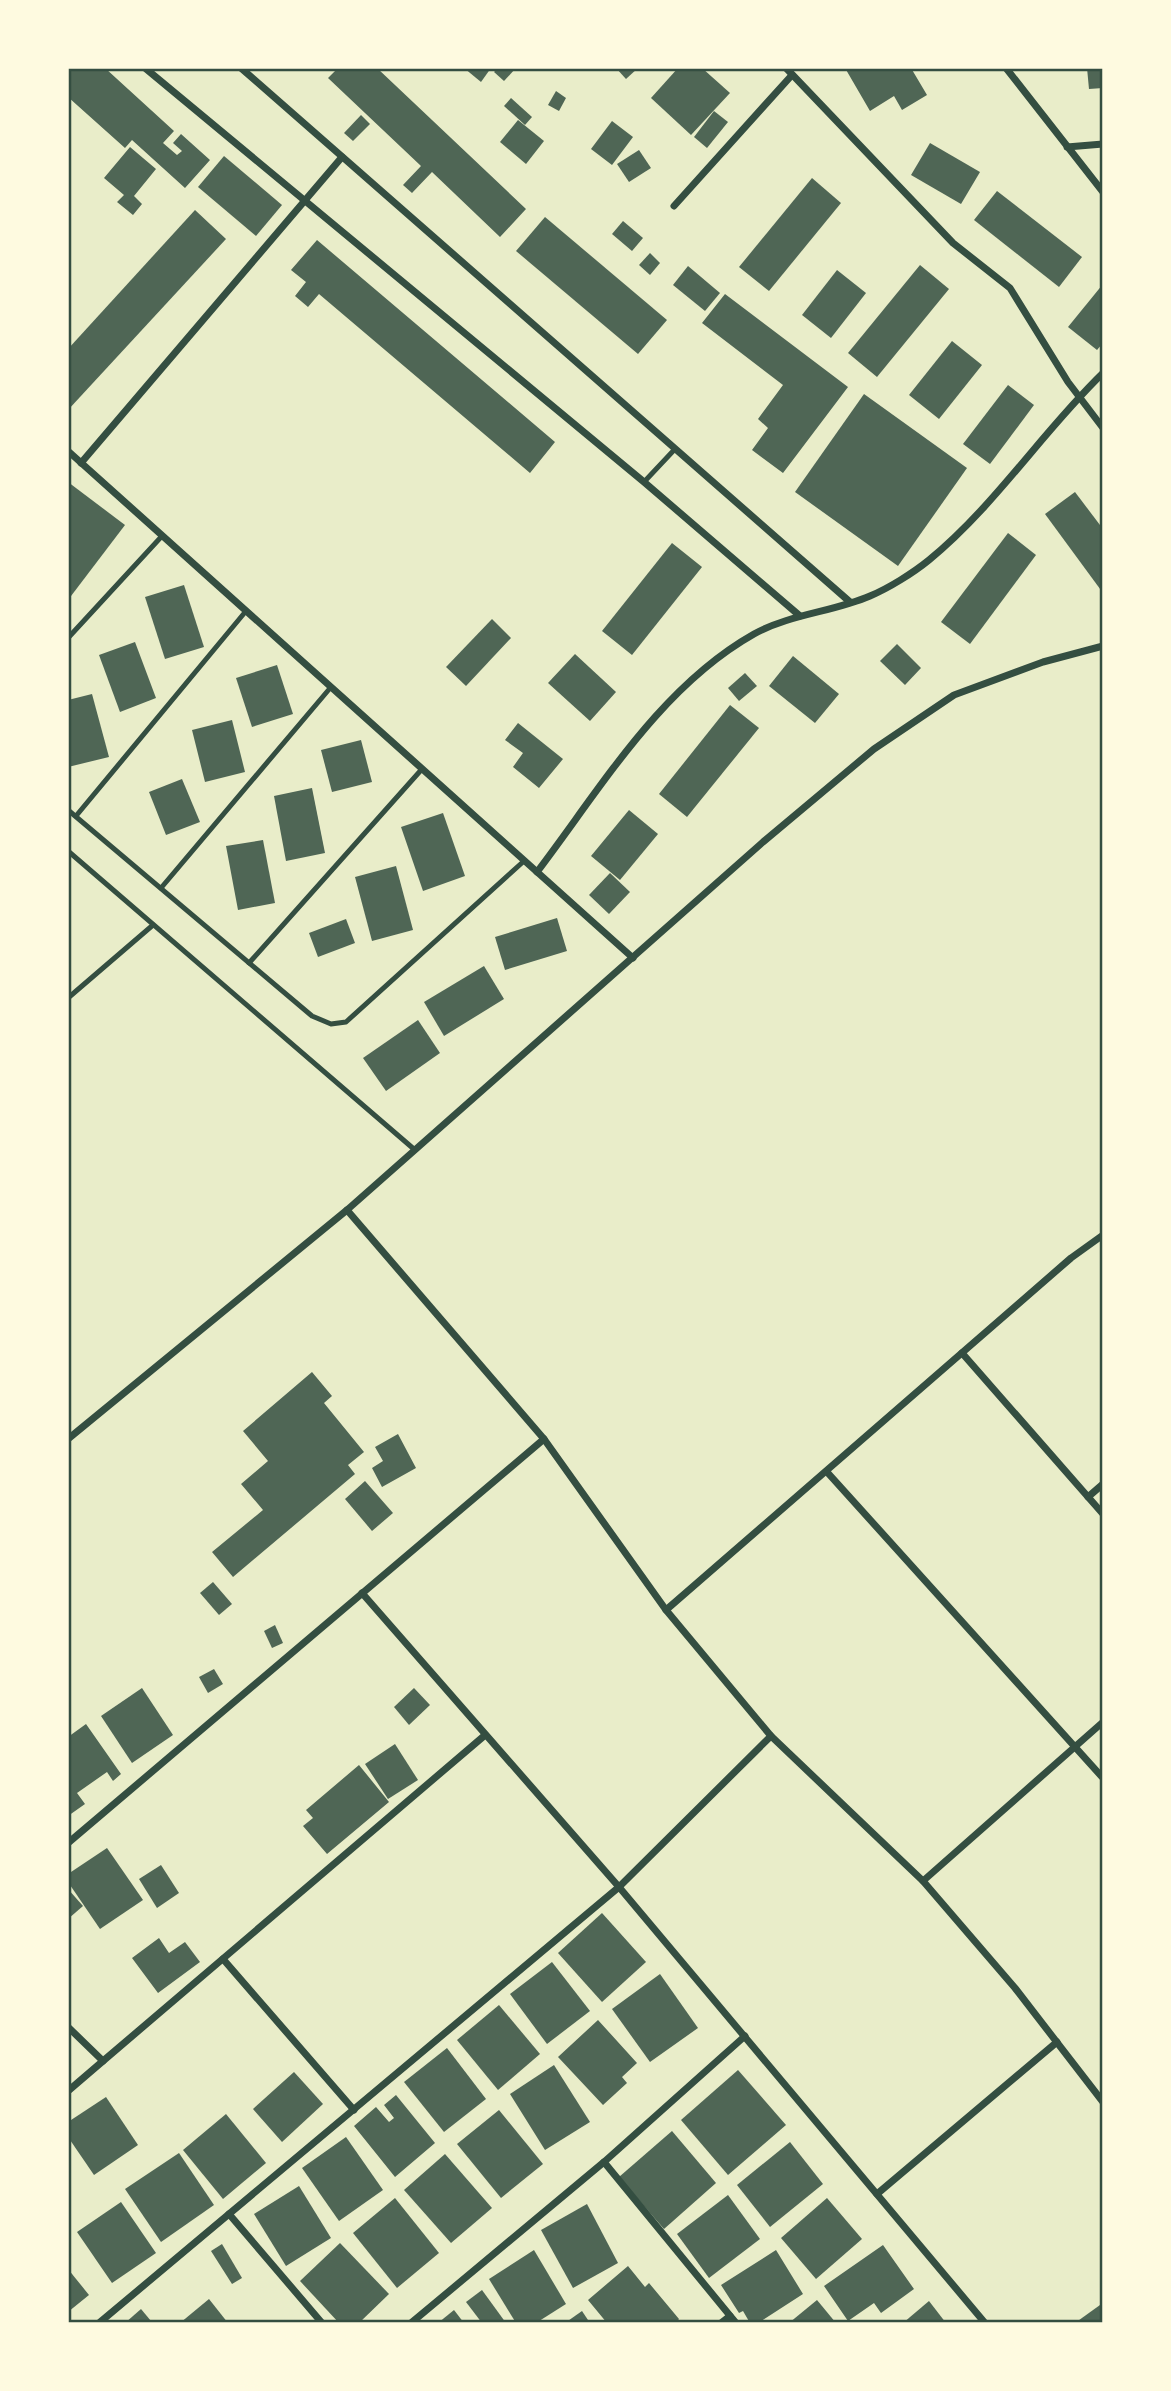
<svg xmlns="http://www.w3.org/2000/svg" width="1171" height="2391" font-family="Signika,sans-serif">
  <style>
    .building { fill: #4f6655 }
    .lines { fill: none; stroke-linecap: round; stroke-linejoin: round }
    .service { stroke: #344e41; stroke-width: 5 }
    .minor { stroke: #344e41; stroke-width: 7 }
    .neatline { fill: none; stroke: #344e41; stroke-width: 2.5 }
  </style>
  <rect width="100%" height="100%" fill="#e9edc9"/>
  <!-- building -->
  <g class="building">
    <polygon points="68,68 105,68 174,131 163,143 177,155 182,151 173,143 181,134 210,160 185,188 132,140 125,148 68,97"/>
    <polygon points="338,68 377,68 526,209 500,237 432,172 412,193 403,185 421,166 328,78"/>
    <polygon points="464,68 491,68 481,82"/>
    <polygon points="498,68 516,68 504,81 494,72"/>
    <polygon points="616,68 638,68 626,79"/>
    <polygon points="678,68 702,68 730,93 691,135 651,98"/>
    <polygon points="845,68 911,68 927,95 902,110 894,96 870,111"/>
    <polygon points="1087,68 1103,68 1103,88 1089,89"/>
    <polygon points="556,91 566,98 559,111 548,105"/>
    <polygon points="511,98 532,117 525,125 504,106"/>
    <polygon points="714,111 728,122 707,148 694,137"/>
    <polygon points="361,115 370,124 353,141 344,133"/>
    <polygon points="518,120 544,141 526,164 500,142"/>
    <polygon points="612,121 633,137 612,165 591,149"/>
    <polygon points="930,143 980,172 961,204 911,175"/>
    <polygon points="130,147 156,169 134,196 142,204 133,215 117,202 124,195 104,178"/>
    <polygon points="639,150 651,168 629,182 617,164"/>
    <polygon points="224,156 282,205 256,236 198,187"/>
    <polygon points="812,178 841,203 769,291 739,267"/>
    <polygon points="997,191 1082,257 1059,287 974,220"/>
    <polygon points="195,210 226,239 68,410 68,349"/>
    <polygon points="545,217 667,320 638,354 516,251"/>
    <polygon points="623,221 643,238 632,251 612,234"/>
    <polygon points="317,240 555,442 530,473 319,294 308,307 295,296 306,282 291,270"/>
    <polygon points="650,253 660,263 650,275 639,265"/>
    <polygon points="920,265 949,289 877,377 848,353"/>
    <polygon points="688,266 720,293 705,311 673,285"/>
    <polygon points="837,270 866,293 831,338 802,315"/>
    <polygon points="1103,284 1103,343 1097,350 1068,327"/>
    <polygon points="725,294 848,387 783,473 752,450 768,428 758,419 783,385 702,323"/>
    <polygon points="952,341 982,365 939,419 909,395"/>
    <polygon points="1008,385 1034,405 990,464 963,444"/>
    <polygon points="864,394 967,468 898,566 795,492"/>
    <polygon points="68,482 125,525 68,600"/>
    <polygon points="1075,492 1103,529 1103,593 1045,514"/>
    <polygon points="1008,533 1036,555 970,644 941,622"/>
    <polygon points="672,543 702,567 632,655 602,631"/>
    <polygon points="184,585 204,647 165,659 145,597"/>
    <polygon points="492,619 511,638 466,686 446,667"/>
    <polygon points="135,642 156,698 120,712 99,655"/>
    <polygon points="897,644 921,668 905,685 880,661"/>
    <polygon points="575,654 616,692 590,721 548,683"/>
    <polygon points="793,656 839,694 815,723 769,686"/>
    <polygon points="277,665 293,714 252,727 236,678"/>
    <polygon points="745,673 757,686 739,701 728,688"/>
    <polygon points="92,694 109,757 68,767 68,700"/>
    <polygon points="730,705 759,728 687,817 659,794"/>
    <polygon points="232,720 245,772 205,782 192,730"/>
    <polygon points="518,723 563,759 539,788 513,767 523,753 505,740"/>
    <polygon points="361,740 372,782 332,792 321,750"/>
    <polygon points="182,779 200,822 166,835 149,792"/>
    <polygon points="312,788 325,853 286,861 274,796"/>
    <polygon points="629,810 658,834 620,880 591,856"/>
    <polygon points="443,813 465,876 423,891 401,827"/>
    <polygon points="263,840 275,903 238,910 226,846"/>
    <polygon points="396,866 413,930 372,941 355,877"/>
    <polygon points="610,873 630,892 609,914 589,895"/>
    <polygon points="557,918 567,951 505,970 495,937"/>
    <polygon points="346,919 355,943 318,957 309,933"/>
    <polygon points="484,966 504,999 444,1036 424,1002"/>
    <polygon points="418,1020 440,1053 386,1091 363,1058"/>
    <polygon points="312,1372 332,1396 324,1403 364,1452 348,1465 355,1474 233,1577 212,1552 263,1510 241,1484 268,1461 243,1431"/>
    <polygon points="398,1434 416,1468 382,1487 372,1468 383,1461 375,1447"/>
    <polygon points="365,1481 393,1513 372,1531 345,1499"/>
    <polygon points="213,1582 232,1604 219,1615 200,1593"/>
    <polygon points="275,1625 283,1643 272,1648 264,1631"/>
    <polygon points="214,1669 223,1684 208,1693 199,1677"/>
    <polygon points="142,1688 173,1735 132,1763 101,1716"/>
    <polygon points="414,1688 430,1705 409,1725 394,1707"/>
    <polygon points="86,1724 121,1774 113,1781 107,1772 77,1793 85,1804 68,1816 68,1737"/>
    <polygon points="395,1744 418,1780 388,1799 365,1764"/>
    <polygon points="359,1765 389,1802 327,1854 303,1826 313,1818 306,1810"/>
    <polygon points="107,1848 143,1900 100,1929 68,1882 68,1874"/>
    <polygon points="161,1865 179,1893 157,1908 139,1879"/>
    <polygon points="68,1889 83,1906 68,1919"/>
    <polygon points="602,1913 646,1962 602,2002 558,1953"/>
    <polygon points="159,1938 169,1953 185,1942 200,1962 158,1993 132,1958"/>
    <polygon points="552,1962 590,2011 547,2044 510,1994"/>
    <polygon points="660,1974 698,2028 650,2062 612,2009"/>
    <polygon points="499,2005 540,2054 498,2090 457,2040"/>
    <polygon points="598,2020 637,2063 622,2077 627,2083 603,2105 558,2057"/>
    <polygon points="447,2048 486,2099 444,2132 404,2082"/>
    <polygon points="554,2065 590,2122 545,2150 510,2094"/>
    <polygon points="738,2070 786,2125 728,2175 681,2120"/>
    <polygon points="294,2072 323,2104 282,2142 253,2109"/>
    <polygon points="396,2095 435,2143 395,2177 354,2126 376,2107 389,2122 394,2118 384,2105"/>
    <polygon points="106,2097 138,2145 94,2175 68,2137 68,2122"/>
    <polygon points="499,2110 543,2164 501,2198 457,2144"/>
    <polygon points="226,2114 266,2163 223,2199 183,2150"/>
    <polygon points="672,2131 716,2183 664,2229 619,2177"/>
    <polygon points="346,2137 383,2190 339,2221 302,2168"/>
    <polygon points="790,2142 823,2184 770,2227 737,2185"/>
    <polygon points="179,2153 214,2205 161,2242 125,2189"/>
    <polygon points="445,2154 492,2208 451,2243 404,2190"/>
    <polygon points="299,2186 331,2238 286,2266 254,2214"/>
    <polygon points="728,2195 760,2239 709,2278 677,2234"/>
    <polygon points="395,2198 439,2253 397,2288 353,2233"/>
    <polygon points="827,2198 862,2239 816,2279 781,2238"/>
    <polygon points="121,2202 156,2253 112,2283 77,2232"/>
    <polygon points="587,2204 618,2263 573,2288 541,2230"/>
    <polygon points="340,2243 389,2294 359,2323 339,2323 300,2281"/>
    <polygon points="222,2244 242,2278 232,2284 211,2251"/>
    <polygon points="883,2245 914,2289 881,2313 874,2303 848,2321 824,2286"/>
    <polygon points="534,2250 566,2304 536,2323 516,2323 489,2279"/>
    <polygon points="776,2250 803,2294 758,2323 750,2323 743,2311 739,2313 721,2285"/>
    <polygon points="628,2266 645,2287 649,2283 679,2319 676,2323 607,2323 588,2300"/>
    <polygon points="68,2269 89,2295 68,2312"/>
    <polygon points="482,2290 506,2323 482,2323 466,2302"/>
    <polygon points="209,2299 228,2323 180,2323"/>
    <polygon points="817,2300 836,2323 789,2323"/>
    <polygon points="929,2301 946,2323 903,2323"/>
    <polygon points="1100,2305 1103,2323 1075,2323"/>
    <polygon points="141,2309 151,2321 149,2323 125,2323"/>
    <polygon points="454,2310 464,2323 438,2323"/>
    <polygon points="582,2311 590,2323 565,2323"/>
  </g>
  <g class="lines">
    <!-- service -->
    <g class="service">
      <polyline points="644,482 675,449"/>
      <polyline points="68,638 162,536"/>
      <polyline points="68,810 312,1016 331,1024 346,1022 524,861"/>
      <polyline points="76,816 246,611"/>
      <polyline points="68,851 415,1150"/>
      <polyline points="161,888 331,687"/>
      <polyline points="249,963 422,769"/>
      <polyline points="68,998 153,925"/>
    </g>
    <!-- minor -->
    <g class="minor">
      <polyline points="145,68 644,482 800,616"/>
      <polyline points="241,68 850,602"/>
      <polyline points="786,68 953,243 1010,288 1068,382 1103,428"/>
      <polyline points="1006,68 1103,192"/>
      <polyline points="1067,147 1103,144"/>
      <polyline points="674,206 792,75"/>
      <polyline points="68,451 633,958"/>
      <polyline points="81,463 342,157"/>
      <path d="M 537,872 C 601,788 660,687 754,634 C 790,614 833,612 870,596 C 889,588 913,573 929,560 C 995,506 1042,432 1103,373"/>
      <polyline points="347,1210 544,1439 666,1610 771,1736 923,1881 1015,1988 1103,2102"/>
      <polyline points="962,1353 1103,1514"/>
      <polyline points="68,1439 347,1210 763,842 874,749 954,695 1043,662 1103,646"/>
      <polyline points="827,1472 1103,1778"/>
      <polyline points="1088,1497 1103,1484"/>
      <polyline points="362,1593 619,1887 985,2323"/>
      <polyline points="666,1610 1071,1258 1103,1235"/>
      <polyline points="68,1843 544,1439"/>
      <polyline points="923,1881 1103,1722"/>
      <polyline points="223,1959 354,2110"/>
      <polyline points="68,2027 103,2061 484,1736"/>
      <polyline points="68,2091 103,2061"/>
      <polyline points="604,2162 736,2323"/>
      <polyline points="877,2194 1057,2042"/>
      <polyline points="229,2214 322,2323"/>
      <polyline points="99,2323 619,1887 771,1736"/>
      <polyline points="411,2323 604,2162 745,2036"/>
      <polyline points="721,2323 730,2316"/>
    </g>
  </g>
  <!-- border -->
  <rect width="1171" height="2391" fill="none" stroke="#fefae0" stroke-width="140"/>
  <rect x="70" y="70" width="1031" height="2251" class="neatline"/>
</svg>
